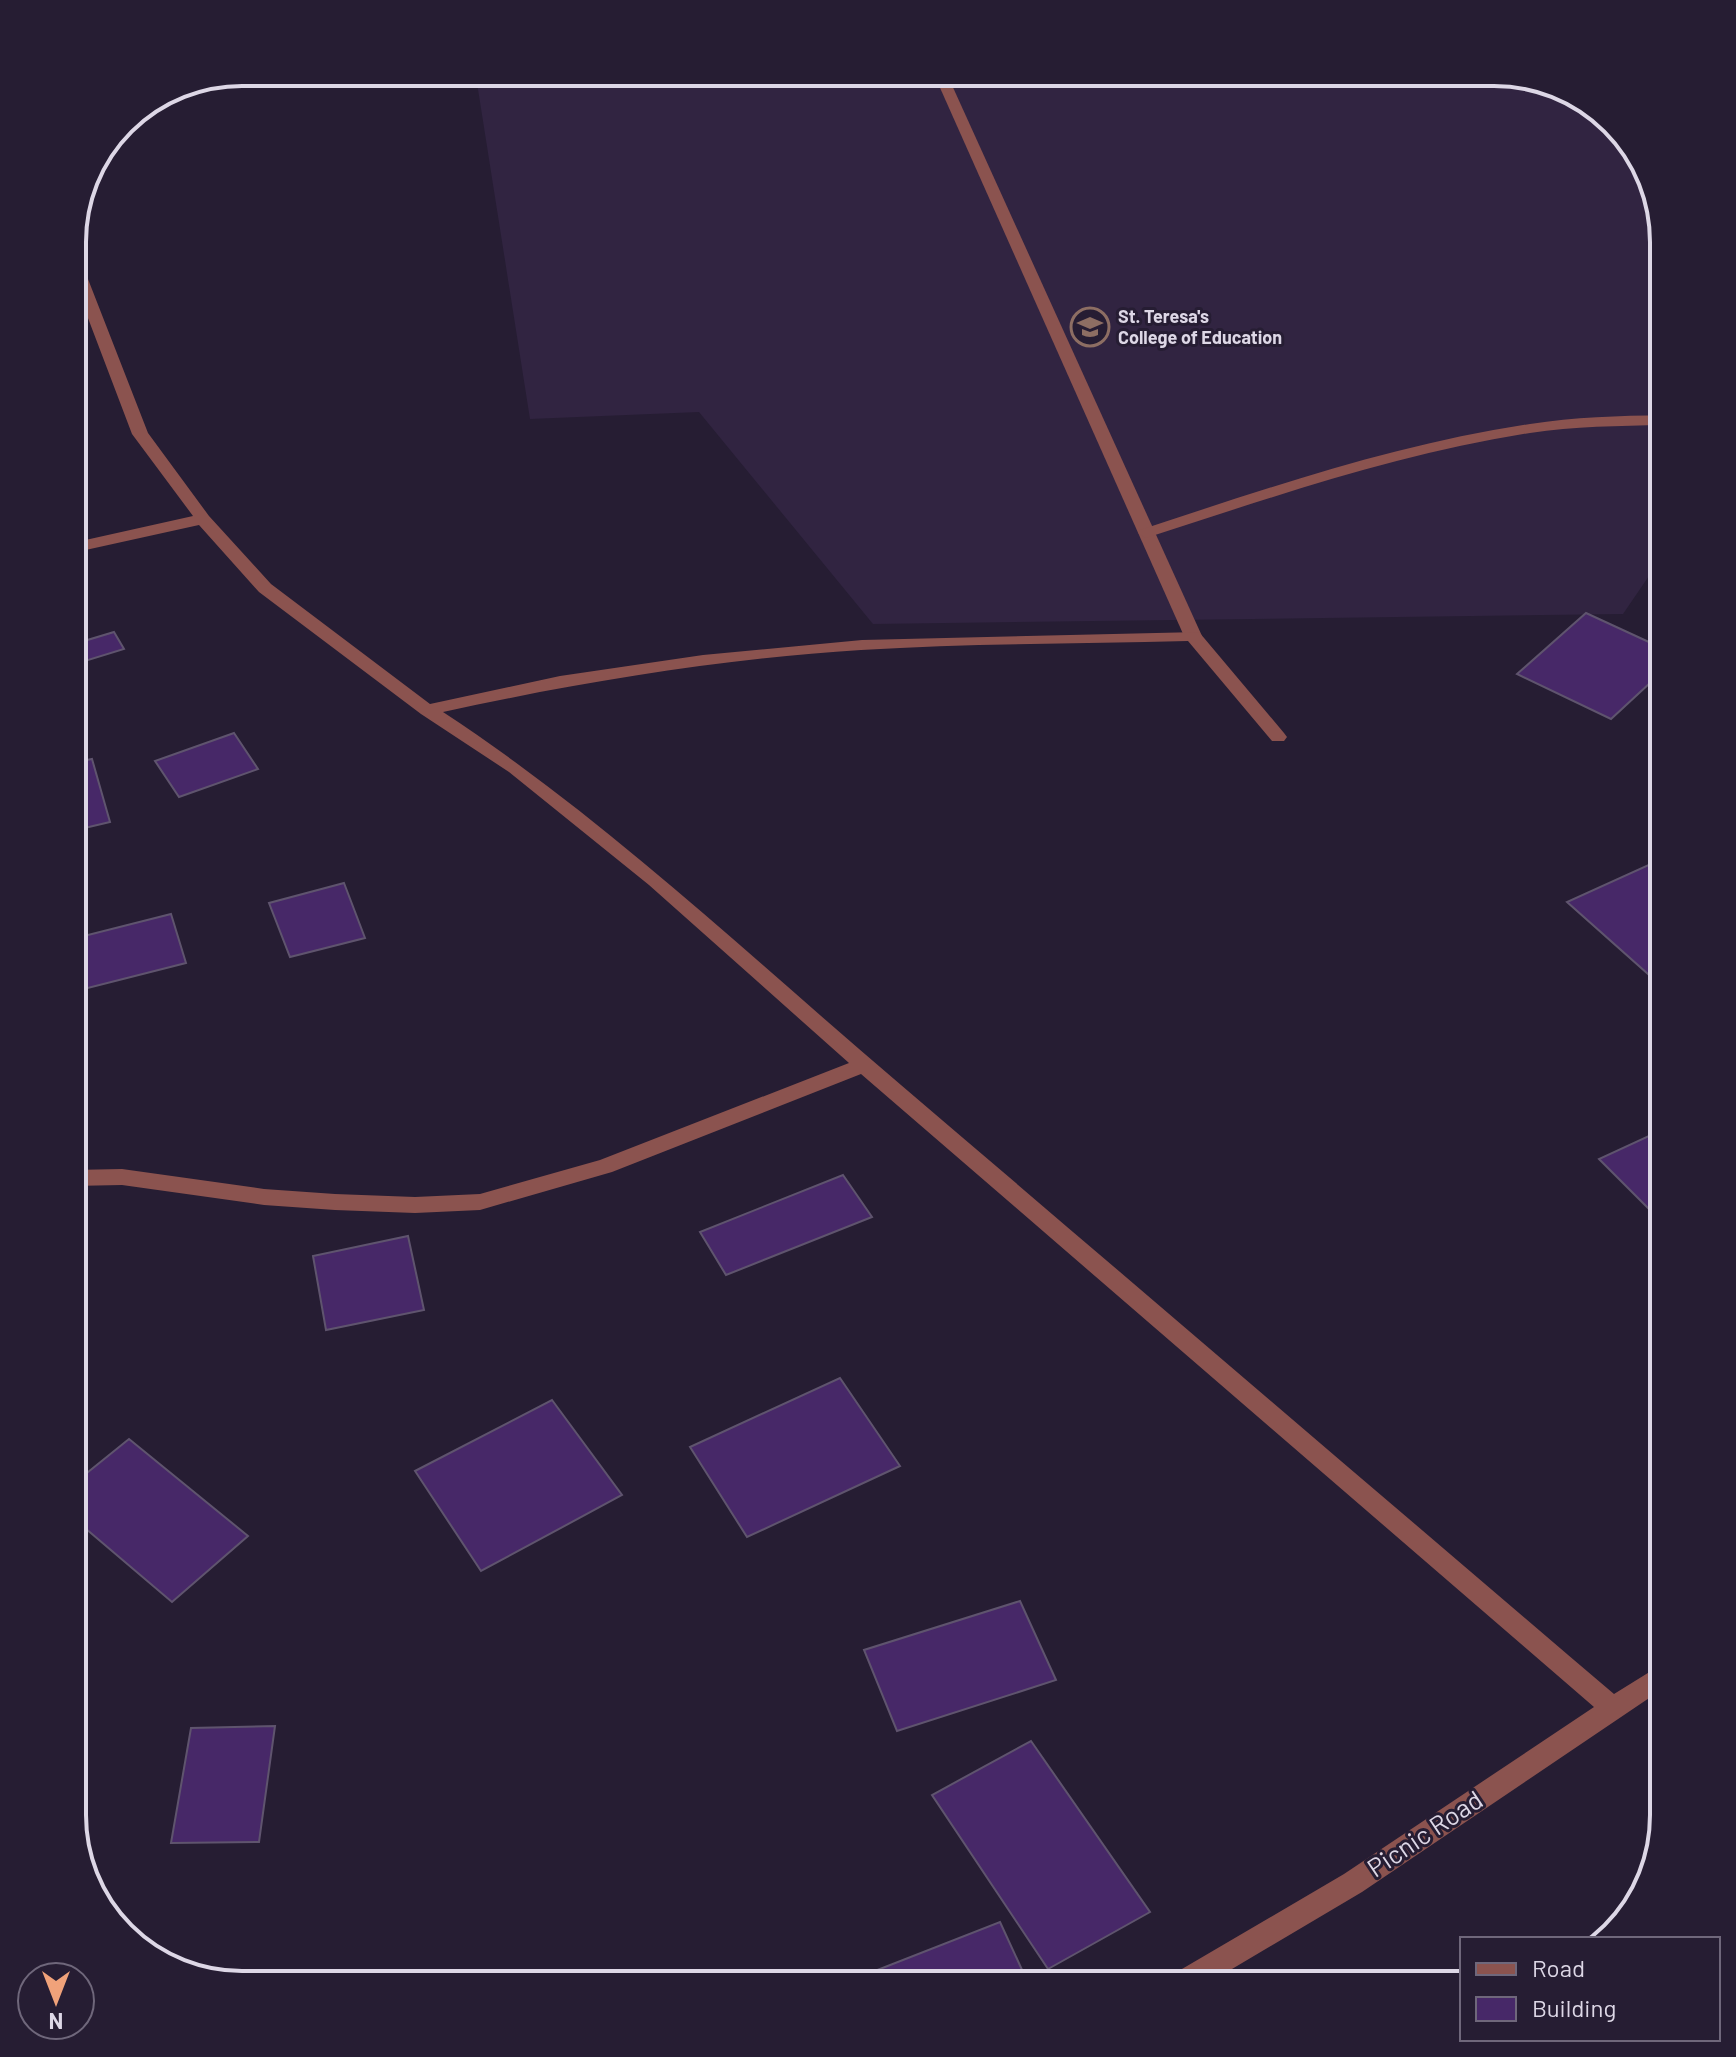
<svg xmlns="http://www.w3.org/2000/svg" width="1736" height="2057" font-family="Barlow,sans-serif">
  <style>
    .built { fill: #312441 }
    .building { fill: #472868; stroke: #5f546e; stroke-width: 2 }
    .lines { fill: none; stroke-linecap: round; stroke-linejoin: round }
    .service { fill: #8b534f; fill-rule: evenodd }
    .minor { fill: #8b534f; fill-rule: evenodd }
    .labels { text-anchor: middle; stroke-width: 6; stroke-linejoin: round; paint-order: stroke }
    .far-poi-label { font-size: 18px; font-weight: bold; fill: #ddd7e6; stroke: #261d33; text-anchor: start }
    .near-street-label { font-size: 26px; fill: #ddd7e6; stroke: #261d33 }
    .rim { fill: none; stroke: #ddd7e6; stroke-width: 4 }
  </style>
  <rect width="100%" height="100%" fill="#261d33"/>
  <!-- built -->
  <polygon class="built" points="470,72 1504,72 1569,90 1629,139 1664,242 1664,554 1623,614 873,624 699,412 530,419 477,83"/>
  <!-- building -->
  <g class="building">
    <polygon points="1586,613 1664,649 1664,670 1611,719 1517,674"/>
    <polygon points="114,632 124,649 72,665 72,642 74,644"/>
    <polygon points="234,733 258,769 179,797 155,761"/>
    <polygon points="92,759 110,822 72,831 72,763"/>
    <polygon points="1664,858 1664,979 1657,982 1567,902"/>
    <polygon points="344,883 365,938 290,957 269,903"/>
    <polygon points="171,914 186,963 72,992 72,939"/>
    <polygon points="1664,1129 1664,1224 1599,1159"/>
    <polygon points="843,1175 872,1217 726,1275 700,1232"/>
    <polygon points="408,1236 424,1310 326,1330 313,1256"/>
    <polygon points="840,1378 900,1466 747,1537 690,1447"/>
    <polygon points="552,1400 622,1495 481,1571 415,1471"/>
    <polygon points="129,1439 248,1536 172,1602 72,1517 72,1485"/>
    <polygon points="1020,1601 1056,1680 897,1731 864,1650"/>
    <polygon points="275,1726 259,1842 171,1843 191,1728"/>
    <polygon points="1031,1741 1150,1912 1048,1969 932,1795"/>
    <polygon points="1000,1922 1029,1985 839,1985"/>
  </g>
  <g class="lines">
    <!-- service -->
    <polygon class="service" points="933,72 946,72 1202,636 1199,640 1187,640 1184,636"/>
    <!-- minor -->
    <g class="minor">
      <path d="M 72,252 L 79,256 L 148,433 L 209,516 L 271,584 L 430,704 L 560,676 L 703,655 L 862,640 L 1199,632 L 1284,733 L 1287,737 L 1284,741 L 1272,741 L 1188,641 C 1080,644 970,643 861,650 C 720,659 581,682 443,712 C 610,822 749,956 901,1085 C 1139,1288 1376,1491 1614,1694 L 1664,1663 L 1664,1688 L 1362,1892 L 1205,1985 L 1167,1985 L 1170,1976 L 1344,1874 L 1594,1707 L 861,1074 L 612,1172 L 480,1210 L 415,1213 L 335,1210 L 264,1205 L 122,1185 L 72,1186 L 72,1170 L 122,1169 L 264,1189 L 335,1194 L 415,1197 L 480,1194 L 600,1160 L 849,1063 L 649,885 L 509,772 L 421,714 L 259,592 L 199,525 L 72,553 L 72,543 L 193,516 L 132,434 L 72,276 Z"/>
      <path d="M 1664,415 L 1664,425 C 1619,426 1574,426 1530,433 C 1400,453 1276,496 1152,536 L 1146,538 L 1138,533 L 1140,530 C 1268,488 1396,444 1530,424 C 1574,417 1619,416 1664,415 Z"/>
    </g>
  </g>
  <!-- icons -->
  <defs>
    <g id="university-ring" transform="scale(2)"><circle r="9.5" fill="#261d33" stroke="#8d6e63" stroke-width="1.5"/><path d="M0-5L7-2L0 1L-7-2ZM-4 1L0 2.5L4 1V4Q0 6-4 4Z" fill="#8d6e63"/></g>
  </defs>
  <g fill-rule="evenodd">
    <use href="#university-ring" x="1090" y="327"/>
  </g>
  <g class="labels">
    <!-- far-poi labels -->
    <g class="far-poi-label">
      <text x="1118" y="323">St. Teresa's<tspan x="1118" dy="21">College of Education</tspan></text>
    </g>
    <!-- near-street labels -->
    <g class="near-street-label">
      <text transform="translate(1425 1834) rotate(-34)" y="9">Picnic Road</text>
    </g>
  </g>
  <!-- crop -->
  <path d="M0 0H1736V2057H0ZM242 86H1494A156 156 0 0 1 1650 242V1815A156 156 0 0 1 1494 1971H242A156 156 0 0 1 86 1815V242A156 156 0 0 1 242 86Z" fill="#261d33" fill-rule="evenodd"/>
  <path class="rim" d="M242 86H1494A156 156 0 0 1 1650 242V1815A156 156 0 0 1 1494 1971H242A156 156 0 0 1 86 1815V242A156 156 0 0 1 242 86Z"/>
  <!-- legend -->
  <rect x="1460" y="1937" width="260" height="104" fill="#261d33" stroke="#6f677b" stroke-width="2"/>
  <rect x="1476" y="1963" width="40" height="12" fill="#8b534f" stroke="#6f677b" stroke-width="2"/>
  <text x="1532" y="1977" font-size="24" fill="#ddd7e6">Road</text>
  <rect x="1476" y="1997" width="40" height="24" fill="#472868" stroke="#6f677b" stroke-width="2"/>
  <text x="1532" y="2017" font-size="24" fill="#ddd7e6">Building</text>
  <!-- north arrow -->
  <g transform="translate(56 2001) rotate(180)"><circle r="38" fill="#261d33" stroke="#6f677b" stroke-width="2"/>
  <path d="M0-6L14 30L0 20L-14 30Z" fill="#f0a27a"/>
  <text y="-12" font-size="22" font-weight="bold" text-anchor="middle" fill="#ddd7e6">N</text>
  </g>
</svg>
